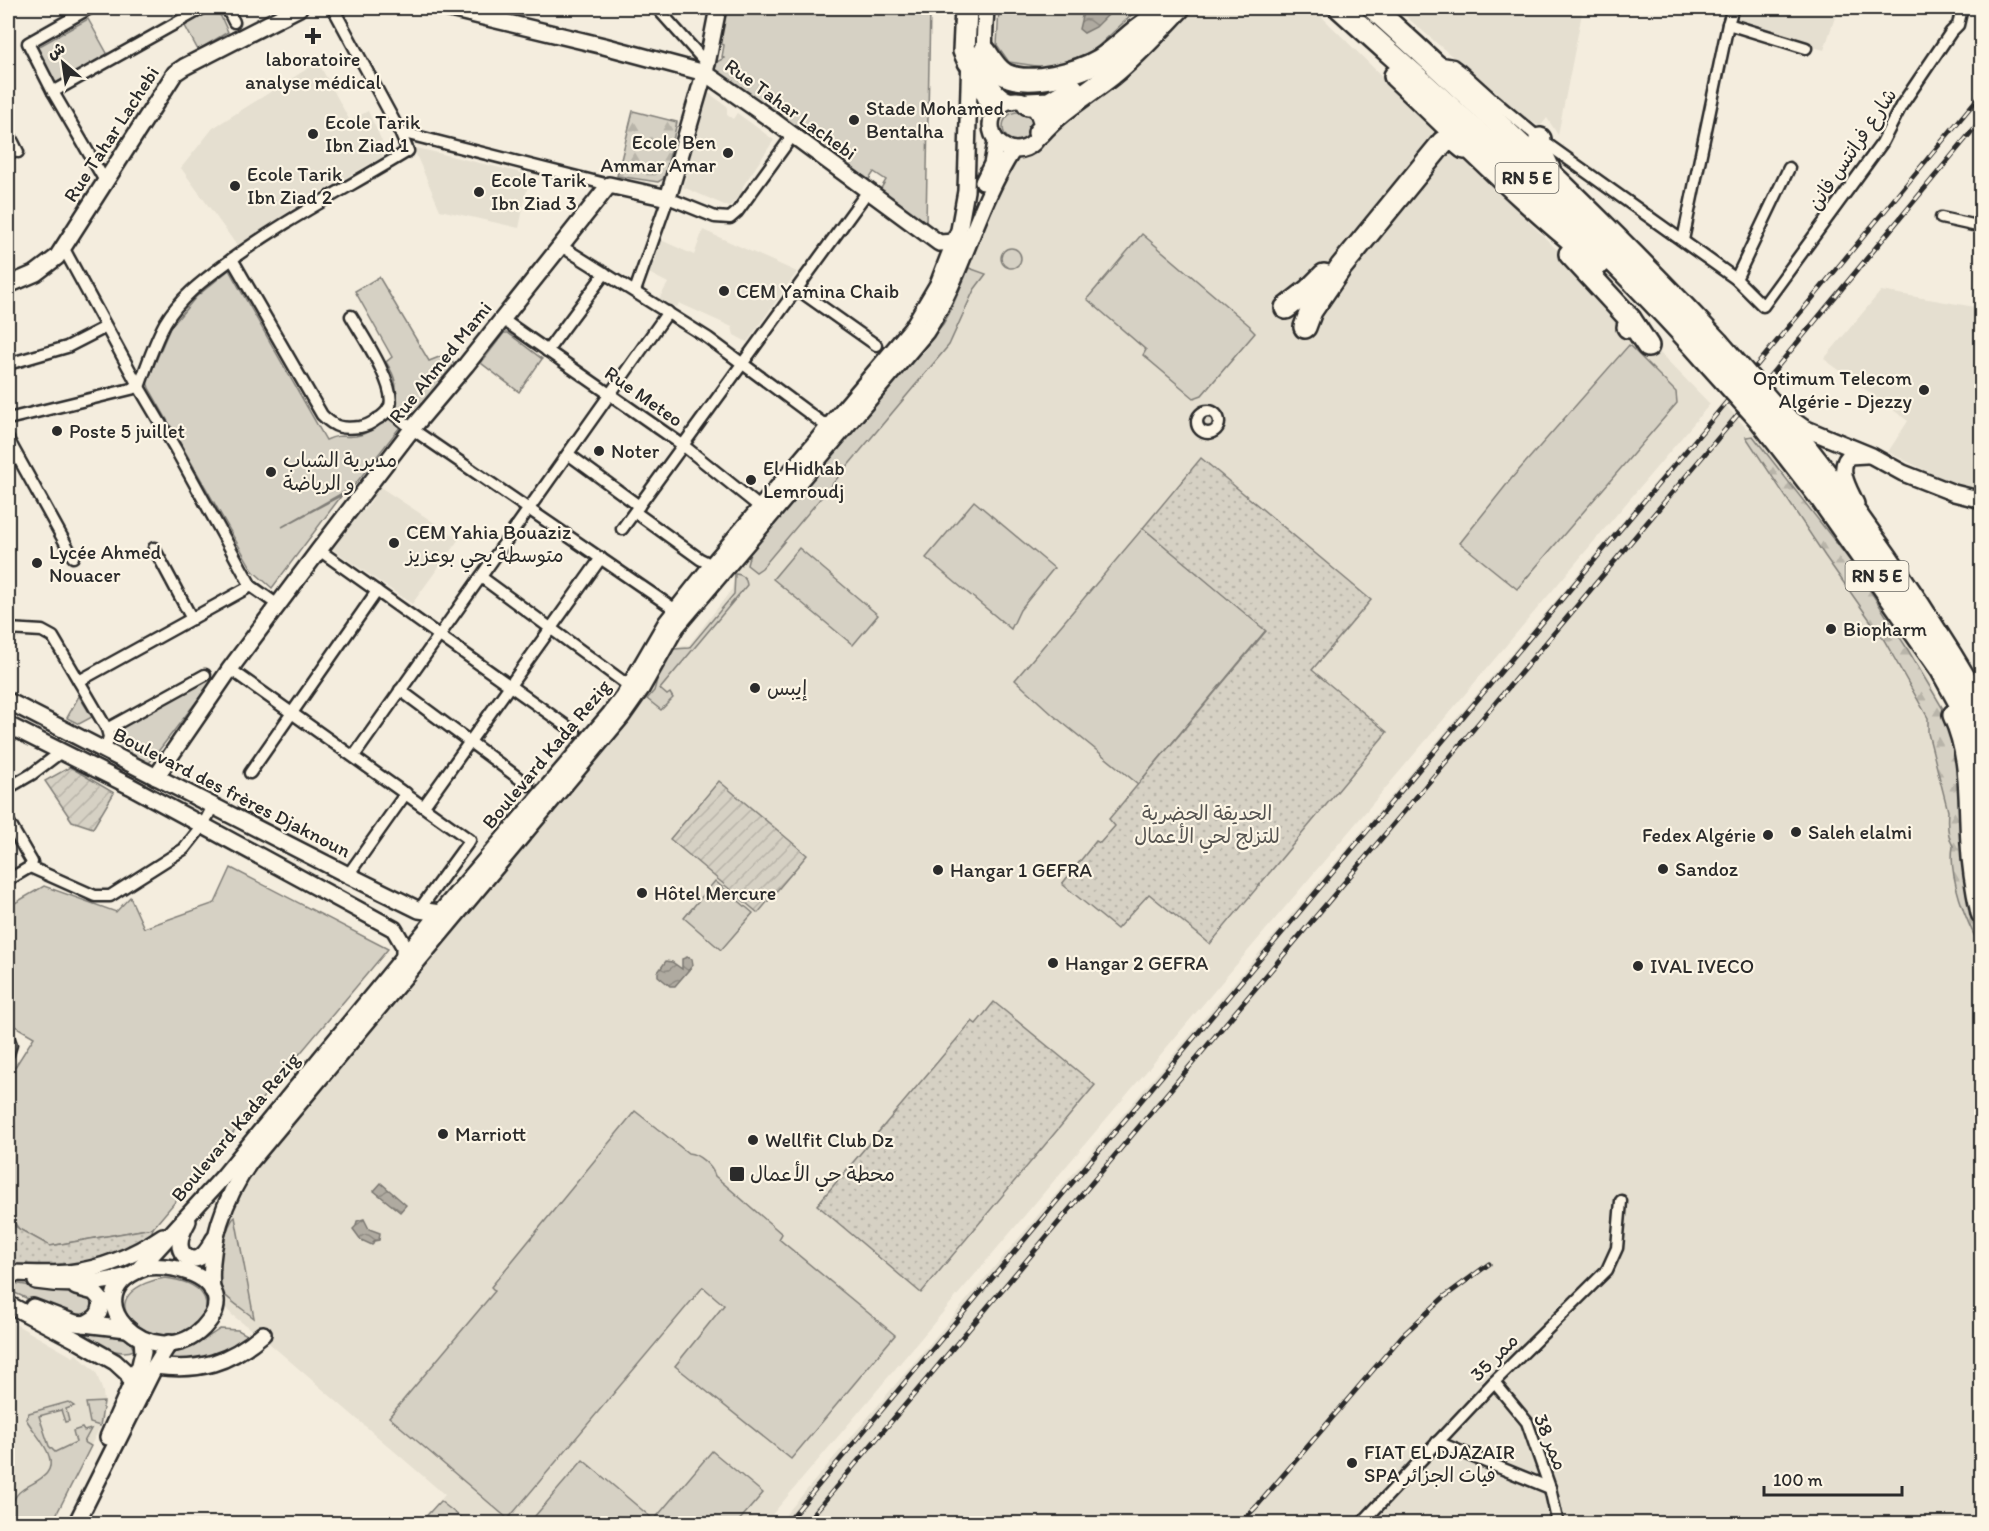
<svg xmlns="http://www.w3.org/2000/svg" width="1989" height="1531" font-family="Itim,'Playpen Sans Arabic',sans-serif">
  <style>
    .built { fill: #e5dfd0 }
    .grass { fill: #d6d1c4; stroke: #807e78; stroke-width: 1.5 }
    .forest { fill: url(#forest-firs); stroke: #807e78; stroke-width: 1.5 }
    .park { fill: url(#park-dots); stroke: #807e78; stroke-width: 1.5 }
    .garden { fill: url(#garden-furrows); stroke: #807e78; stroke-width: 1.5 }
    .water { fill: url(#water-waves); stroke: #7a7771; stroke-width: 1.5 }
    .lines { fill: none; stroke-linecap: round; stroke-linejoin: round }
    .street-casing { stroke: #2b2b2b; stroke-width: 15 }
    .secondary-casing { stroke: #2b2b2b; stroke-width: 20 }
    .highway-casing { stroke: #2b2b2b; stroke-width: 26 }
    .street { stroke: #fcf5e5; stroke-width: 10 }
    .secondary { stroke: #fcf5e5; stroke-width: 15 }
    .highway { stroke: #fcf5e5; stroke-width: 21 }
    .rail-casing { stroke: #2b2b2b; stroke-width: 5 }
    .rail { stroke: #fcf5e5; stroke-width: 3; stroke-dasharray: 9; stroke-linecap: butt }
    .highway-bridge-casing { stroke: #2b2b2b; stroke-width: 26; stroke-linecap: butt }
    .highway-bridge { stroke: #fcf5e5; stroke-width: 21 }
    .poi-dot { fill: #2b2b2b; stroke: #fcf5e5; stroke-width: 2 }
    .labels { text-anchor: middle; stroke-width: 4.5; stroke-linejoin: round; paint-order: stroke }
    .shield { fill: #fcf5e5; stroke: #6a6863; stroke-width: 1.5 }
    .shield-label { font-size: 18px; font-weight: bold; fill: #2b2b2b }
    .poi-label { font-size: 20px; fill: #2b2b2b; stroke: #fcf5e5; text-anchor: start }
    .street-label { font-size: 20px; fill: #2b2b2b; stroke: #fcf5e5 }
    .park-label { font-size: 20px; fill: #565451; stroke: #fcf5e5 }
  </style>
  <defs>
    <pattern id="forest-firs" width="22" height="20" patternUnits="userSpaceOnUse" patternTransform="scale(1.5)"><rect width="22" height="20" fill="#d6d1c4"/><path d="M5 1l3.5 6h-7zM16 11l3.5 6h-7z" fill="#b8b4a9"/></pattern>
    <pattern id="park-dots" width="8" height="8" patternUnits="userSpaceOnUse" patternTransform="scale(1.5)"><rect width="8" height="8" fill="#d6d1c4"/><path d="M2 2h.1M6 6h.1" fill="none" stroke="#b8b4a9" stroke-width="1.8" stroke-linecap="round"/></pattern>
    <pattern id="garden-furrows" width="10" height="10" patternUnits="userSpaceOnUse" patternTransform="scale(1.5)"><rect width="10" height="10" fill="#d6d1c4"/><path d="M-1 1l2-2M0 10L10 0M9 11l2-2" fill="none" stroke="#b8b4a9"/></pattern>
    <pattern id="water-waves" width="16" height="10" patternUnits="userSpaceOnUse" patternTransform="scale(1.5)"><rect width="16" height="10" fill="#afaaa0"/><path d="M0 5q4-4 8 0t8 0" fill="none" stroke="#8f8b83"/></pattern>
  </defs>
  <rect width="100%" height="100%" fill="#f4edde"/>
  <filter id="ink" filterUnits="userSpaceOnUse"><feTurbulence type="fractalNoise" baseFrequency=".0167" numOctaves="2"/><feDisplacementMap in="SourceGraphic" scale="12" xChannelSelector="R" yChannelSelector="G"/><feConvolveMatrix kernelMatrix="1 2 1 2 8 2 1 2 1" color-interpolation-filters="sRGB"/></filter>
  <g filter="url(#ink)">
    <!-- built -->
    <g class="built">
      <polygon points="1186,8 1313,8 1618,310 1710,404 765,1523 420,1524 445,1495 269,1343 232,1315 220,1301 217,1264 229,1214 246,1180 450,931 647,695 673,648 689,645 732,589 735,571 944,320 994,201 1008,173 1016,163 1151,44"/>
      <polygon points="1396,8 1583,8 1558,135 1547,118 1540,127 1512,108"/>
      <polygon points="1740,8 1838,8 1824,50 1778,37 1734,29"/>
      <polygon points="318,62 350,121 368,111 385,148 382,157 299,204 238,247 181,168 213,128"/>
      <polygon points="707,92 727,106 727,115 733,119 737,113 774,140 743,186 742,193 729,207 683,187 687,174 682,173 684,165 688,166 695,129"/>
      <polygon points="417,148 530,175 519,228 440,210 414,150"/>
      <polygon points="703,230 797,272 747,342 734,335 732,327 679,303 677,307 659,299 668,283 647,272 661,240 694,255"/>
      <polygon points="1881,291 1981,308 1981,317 1976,339 1982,346 1981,491 1941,478 1888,452 1908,421 1824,359"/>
      <polygon points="1723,402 1747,429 1752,424 1860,566 1927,675 1945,711 1972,895 1982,932 1981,1523 778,1524"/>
      <polygon points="377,485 459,539 412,604 329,547 357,506 364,511 373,498 370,495"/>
      <polygon points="8,1320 73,1357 76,1354 96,1372 103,1392 104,1402 102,1423 52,1523 8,1523"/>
    </g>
    <!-- grass -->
    <g class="grass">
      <polygon points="214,8 217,8 228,32 198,50 184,24"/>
      <polygon points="722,8 930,8 926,223 880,190 886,180 874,172 868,181 708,68 709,61 717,62 724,58 722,57 724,45 715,41"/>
      <polygon points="999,8 1139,8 1093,51 1050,68 1009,62 997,45"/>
      <polygon points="88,19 108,55 56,84 36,48"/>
      <circle cx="1018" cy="127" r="15"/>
      <polygon points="1142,234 1250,326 1250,328 1255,333 1202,395 1194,398 1143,355 1146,350 1087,299"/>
      <circle cx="1011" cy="258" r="10"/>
      <polygon points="969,268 986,274 974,290 949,345 762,568 756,572 747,565 750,553 943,324 949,314"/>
      <path d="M 229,270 L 326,440 C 342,433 342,438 356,436 C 368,434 378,426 386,417 L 400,427 L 353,487 L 282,527 L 342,495 L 272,588 L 253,571 L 149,388 L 147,382 L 170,328 L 196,297 Z"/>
      <path d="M 379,277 L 429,361 L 447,354 L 455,366 L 411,420 L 394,408 C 399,390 396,377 386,362 L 392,357 L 355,291 Z"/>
      <polygon points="504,333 508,333 542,359 519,392 481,363"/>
      <polygon points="1629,345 1676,392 1677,403 1517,589 1460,543 1511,479"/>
      <polygon points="974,501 1054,568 1020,610 1011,629 926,558"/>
      <polygon points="1143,528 1266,630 1138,784 1053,715 1015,680"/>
      <polygon points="799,548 878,615 853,645 773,579"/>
      <path d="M 735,574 C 742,574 746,577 747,585 L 660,689 L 667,695 L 670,693 L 673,698 L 661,710 L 647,699 L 654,691 L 661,665 L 669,652 L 674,649 L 689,648 L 734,594 Z"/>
      <path d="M 216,676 L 150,762 L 144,764 L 116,750 C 112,740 115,734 121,727 Z"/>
      <polygon points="79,696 92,717 79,724 67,718"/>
      <polygon points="231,868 388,949 153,1228 50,1246 19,1229 8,1214 8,1078 34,1037 8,1022 8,907 44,886 116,912 130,897 144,928 215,903"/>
      <polygon points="715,881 753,913 721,950 684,918"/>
      <path d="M 635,1111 L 688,1153 C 699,1154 712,1166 715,1176 L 782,1234 L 779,1239 L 895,1335 L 791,1459 L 675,1366 L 724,1305 L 703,1287 L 508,1519 L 389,1417 L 495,1291 L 491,1287 Z"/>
      <path d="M 235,1217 L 254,1318 C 244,1310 227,1299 220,1290 C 212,1278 225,1225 235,1217 Z"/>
      <path d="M 165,1278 C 246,1287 190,1361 139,1326 C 105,1302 139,1281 165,1278 Z"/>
      <polygon points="8,1282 54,1290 85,1292 96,1301 90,1318 60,1313 8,1290"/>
      <path d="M 66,1325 L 122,1333 L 130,1342 L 134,1350 C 115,1359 82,1336 66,1325 Z"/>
      <polygon points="220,1329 238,1330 251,1337 218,1360 166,1361 176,1352 196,1345"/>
      <path d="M 68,1402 L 74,1406 L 66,1409 L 69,1421 L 65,1422 L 61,1410 L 39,1416 L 49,1446 L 55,1452 L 76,1442 L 73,1431 L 82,1428 L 84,1431 L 91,1429 L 84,1442 L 91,1446 L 52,1523 L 8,1523 C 7,1513 13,1496 22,1490 C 34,1481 56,1476 49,1456 C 45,1443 33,1431 26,1419 L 29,1413 Z"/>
      <polygon points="104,1402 100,1426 90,1423 86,1403"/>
      <polygon points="712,1451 763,1493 737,1523 529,1523 583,1460 654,1520"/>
      <polygon points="440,1501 468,1523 420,1523"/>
    </g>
    <!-- forest -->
    <g class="forest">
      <polygon points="633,111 677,122 666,172 663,179 658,182 617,176"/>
      <path d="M 1753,436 L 1855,567 L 1908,650 L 1949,719 L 1960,763 L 1969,902 L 1981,932 L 1981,948 C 1966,922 1948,876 1953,846 C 1947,836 1947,823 1948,811 L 1928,733 L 1928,718 L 1884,640 L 1825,556 L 1746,437 Z"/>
    </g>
    <!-- park -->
    <g class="park">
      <polygon points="1201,458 1371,600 1312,670 1387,732 1210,944 1149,894 1117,929 1062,884 1096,841 1100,843 1115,826 1109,819 1266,631 1143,528"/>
      <polygon points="994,1002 1095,1085 921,1293 817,1205 972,1021 976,1024"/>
      <path d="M 8,1220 L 19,1229 L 50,1246 L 153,1228 L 150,1238 C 105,1258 57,1275 8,1265 Z"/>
    </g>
    <!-- garden -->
    <g class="garden">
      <polygon points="70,767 114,793 93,828 72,821 45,781"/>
      <polygon points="719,781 807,855 758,913 670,839"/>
    </g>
    <!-- water -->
    <g class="water">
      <polygon points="1084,8 1115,8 1096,27 1084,33 1079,29"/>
      <polygon points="687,957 692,959 693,965 675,986 670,986 658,976 658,972 666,961 672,962 682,969 682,959"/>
      <polygon points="381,1183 406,1205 400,1212 374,1191"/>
      <polygon points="364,1219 369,1229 380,1233 379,1240 374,1241 372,1245 361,1240 353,1229 356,1226 357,1221"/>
    </g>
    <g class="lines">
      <!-- street casing -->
      <g class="street-casing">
        <g id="street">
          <polyline points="90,8 28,43 53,92 105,181"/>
          <polyline points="227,8 234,22"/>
          <polyline points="657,8 707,64"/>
          <polyline points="1728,24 1806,48"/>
          <polyline points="1437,62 1453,65 1461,71 1492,99 1540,139 1736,279 1763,306 1882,143 1901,106 1951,32 1958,25 1962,8"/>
          <polyline points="53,92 203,8"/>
          <polyline points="8,132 18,152"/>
          <polyline points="400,132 609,185"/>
          <polyline points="1941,218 1982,227"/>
          <polyline points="1683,240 1728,24 1733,8"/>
          <polyline points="561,246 708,338 829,428"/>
          <polyline points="64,249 139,387 175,448 251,586 278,605"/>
          <path d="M 232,259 L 322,415 C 335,428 342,429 360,427 C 366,426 372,423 377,419 C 382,417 388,411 390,406 C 396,385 362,335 351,316"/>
          <polyline points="1736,279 1789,168"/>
          <polyline points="797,289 876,345"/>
          <polyline points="635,291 668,198 715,217 730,218 737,212 793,135"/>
          <polyline points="502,319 684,446 761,508"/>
          <polyline points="547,351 605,273"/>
          <polyline points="8,364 67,347 106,327"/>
          <polyline points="388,409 412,429 676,610"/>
          <circle cx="1208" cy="422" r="11"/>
          <path d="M 8,419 L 139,387 C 147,365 154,343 165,323 C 179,299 202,281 224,265 C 282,221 346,189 408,151 L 400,132 L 333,8"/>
          <polyline points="8,439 73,557"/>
          <polyline points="568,454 639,506"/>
          <polyline points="635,512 700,559 712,565"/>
          <polyline points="622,529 868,191"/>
          <polyline points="154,548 192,619"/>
          <polyline points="319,550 575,732"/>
          <polyline points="481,577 629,686"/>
          <polyline points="8,629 42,631 53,637 107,729 109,737 105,750"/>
          <polyline points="230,669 470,840 419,910"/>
          <polyline points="79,681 251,586"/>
          <polyline points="400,690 528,785"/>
          <polyline points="107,729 205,675"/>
          <polyline points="354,756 668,312"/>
          <polyline points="250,773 377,591"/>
          <polyline points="8,788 32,774 61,752"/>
          <polyline points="424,806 601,558"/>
          <polyline points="8,821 29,857 32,862 30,867 95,896 110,896 184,849 203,825 213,806"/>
          <polyline points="348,875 406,793"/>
          <polyline points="8,880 30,867"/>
          <polyline points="8,1037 11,1045 8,1054"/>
          <polyline points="1494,1382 1527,1422 1550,1488 1558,1524"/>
          <polyline points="1437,1442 1550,1488"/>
          <polyline points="1361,1524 1494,1382 1607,1270 1617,1248 1621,1201"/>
        </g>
      </g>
      <!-- secondary casing -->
      <g class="secondary-casing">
        <g id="secondary">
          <polyline points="446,8 604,46 705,73 775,122 939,243 955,242"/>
          <path d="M 986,8 C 985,36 976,92 1012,101"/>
          <polyline points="971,67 993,114"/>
          <circle cx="1016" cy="125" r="25"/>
          <polyline points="983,182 992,164 996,142"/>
          <polyline points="8,285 36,273 57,257 175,73 184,67 299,8"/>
          <polyline points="1787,416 1804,428 1872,456 1903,473 1954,493 1982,500"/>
          <path d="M 1856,504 C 1850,490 1836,470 1849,456 L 1866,455"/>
          <polyline points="8,701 348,875 419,910 440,913"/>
          <polyline points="8,725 130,786 394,929 404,946 404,958"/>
          <polyline points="156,777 230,669 319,550 412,429 466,365 609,185 668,198 707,64 718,8"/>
          <path d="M 188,1221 C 184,1228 180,1236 180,1244 C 180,1257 194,1264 203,1255 C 208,1251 211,1244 214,1239"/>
          <path d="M 147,1267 C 170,1265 212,1272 216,1300 C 217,1312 210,1320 203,1328 C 152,1379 66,1294 147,1267 Z"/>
          <polyline points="138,1270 223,1177 440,913 610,714 623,697 666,623 712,565 912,328 938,284 959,230 966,191 970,52"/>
          <path d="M 8,1273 C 27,1273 48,1275 68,1273 C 102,1269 135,1255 163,1236"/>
          <path d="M 36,1281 C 67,1286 99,1284 128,1276"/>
          <path d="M 76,1287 L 94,1292 L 101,1300 C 102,1314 96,1319 84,1324"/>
          <path d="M 212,1290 C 208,1245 224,1198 250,1162 L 622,716 L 641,689 L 676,627 L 926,332 C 963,275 976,207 1013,150"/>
          <polyline points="8,1304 78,1341 115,1362 128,1374 131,1381 130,1390"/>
          <polyline points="33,1307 75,1323 127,1329"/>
          <path d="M 155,1366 C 200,1372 229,1363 263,1334"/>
          <polyline points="108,1437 140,1365 143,1352 142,1339"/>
          <polyline points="76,1524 155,1366 169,1343"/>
        </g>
      </g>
      <!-- highway casing -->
      <g class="highway-casing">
        <g id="highway">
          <polyline points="966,8 964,51 969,62"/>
          <path d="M 1340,8 C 1465,121 1593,232 1705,358"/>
          <path d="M 1373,8 C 1491,115 1608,225 1717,342"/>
          <path d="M 985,51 C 990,59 997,71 1006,75 C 1030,86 1078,73 1100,60 C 1113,52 1124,41 1136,31 C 1146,24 1156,17 1164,8"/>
          <path d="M 1395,76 C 1462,139 1526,206 1600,263"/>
          <polyline points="1028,104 1049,103 1073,89"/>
          <path d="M 1039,133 C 1060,109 1088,93 1112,74 C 1136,54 1158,30 1179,8"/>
          <polyline points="1540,139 1539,148 1549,169"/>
          <polyline points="1570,254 1630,319 1631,324 1628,327"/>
          <polyline points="1286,308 1309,290 1324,275"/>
          <polyline points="1630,319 1648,346"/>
          <polyline points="1305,327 1311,311 1341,267 1443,142 1452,138 1464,148"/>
          <path d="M 1771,404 C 1849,499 1920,601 1982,707"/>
          <polyline points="1759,418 1821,498 1941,669 1982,743"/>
          <path d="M 1954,715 C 1973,756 1969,799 1972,843 C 1973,867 1977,890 1982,913"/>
        </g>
      </g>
      <!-- street -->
      <use href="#street" class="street"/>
      <!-- secondary -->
      <use href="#secondary" class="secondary"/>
      <!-- highway -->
      <use href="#highway" class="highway"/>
      <!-- rail casing -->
      <g class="rail-casing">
        <g id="rail">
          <polyline points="786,1524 1686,451 1982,93"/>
          <polyline points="805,1524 1735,418 1982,119"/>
          <polyline points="1239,1524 1257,1506 1402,1336 1444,1297 1489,1264"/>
        </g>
      </g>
      <!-- rail -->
      <use href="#rail" class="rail"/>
      <!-- highway-bridge casing -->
      <g class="highway-bridge-casing">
        <g id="highway-bridge">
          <polyline points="1717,342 1771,404"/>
          <polyline points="1705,358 1759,418"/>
        </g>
      </g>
      <!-- highway-bridge -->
      <use href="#highway-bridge" class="highway-bridge"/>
    </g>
  </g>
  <!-- markers -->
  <g class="poi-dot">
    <path d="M310 27h6v6h6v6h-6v6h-6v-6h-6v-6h6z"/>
    <circle cx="854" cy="120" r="6"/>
    <circle cx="313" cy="134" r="6"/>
    <circle cx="728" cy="153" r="6"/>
    <circle cx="235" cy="186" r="6"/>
    <circle cx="479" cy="192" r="6"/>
    <circle cx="724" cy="291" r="6"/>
    <circle cx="1924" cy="390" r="6"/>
    <circle cx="57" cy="431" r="6"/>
    <circle cx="599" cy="451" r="6"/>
    <circle cx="271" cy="472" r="6"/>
    <circle cx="751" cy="480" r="6"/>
    <circle cx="394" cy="543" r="6"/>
    <circle cx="37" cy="563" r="6"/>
    <circle cx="1831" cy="629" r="6"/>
    <circle cx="755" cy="688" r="6"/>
    <circle cx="1796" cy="832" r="6"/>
    <circle cx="1768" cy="835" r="6"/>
    <circle cx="1663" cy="869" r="6"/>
    <circle cx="938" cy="870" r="6"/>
    <circle cx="642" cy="893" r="6"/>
    <circle cx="1053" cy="963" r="6"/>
    <circle cx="1638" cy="966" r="6"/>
    <circle cx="443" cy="1134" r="6"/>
    <circle cx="753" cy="1140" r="6"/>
    <rect x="729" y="1166" width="16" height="16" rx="3"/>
    <circle cx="1352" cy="1463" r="6"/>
  </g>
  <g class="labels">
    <!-- shield labels -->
    <g class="shield">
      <rect x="1495.5" y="163" width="63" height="30" rx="4.5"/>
      <rect x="1845.5" y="561" width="63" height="30" rx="4.5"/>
    </g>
    <g class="shield-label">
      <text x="1527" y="184">RN 5 E</text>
      <text x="1877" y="582">RN 5 E</text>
    </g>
    <!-- poi labels -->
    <g class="poi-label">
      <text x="313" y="66" text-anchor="middle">laboratoire<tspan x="313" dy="23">analyse médical</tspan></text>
      <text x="866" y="115">Stade Mohamed<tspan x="866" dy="23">Bentalha</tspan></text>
      <text x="325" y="129">Ecole Tarik<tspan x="325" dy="23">Ibn Ziad 1</tspan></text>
      <text x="716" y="149" text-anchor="end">Ecole Ben<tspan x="716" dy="23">Ammar Amar</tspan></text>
      <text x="247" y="181">Ecole Tarik<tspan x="247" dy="23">Ibn Ziad 2</tspan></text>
      <text x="491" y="187">Ecole Tarik<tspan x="491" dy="23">Ibn Ziad 3</tspan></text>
      <text x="736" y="298">CEM Yamina Chaib</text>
      <text x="1912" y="385" text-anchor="end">Optimum Telecom<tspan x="1912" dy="23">Algérie - Djezzy</tspan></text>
      <text x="69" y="438">Poste 5 juillet</text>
      <text x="611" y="458">Noter</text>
      <text x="283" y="467">مديرية الشباب<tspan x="283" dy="23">و الرياضة</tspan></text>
      <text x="763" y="475">El Hidhab<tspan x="763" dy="23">Lemroudj</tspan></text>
      <text x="406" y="539">CEM Yahia Bouaziz<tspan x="406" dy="23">متوسطة يحي بوعزيز</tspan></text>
      <text x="49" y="559">Lycée Ahmed<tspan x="49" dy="23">Nouacer</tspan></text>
      <text x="1843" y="636">Biopharm</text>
      <text x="767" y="695">إيبس</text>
      <text x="1808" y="839">Saleh elalmi</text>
      <text x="1756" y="842" text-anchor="end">Fedex Algérie</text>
      <text x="1675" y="876">Sandoz</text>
      <text x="950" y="877">Hangar 1 GEFRA</text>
      <text x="654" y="900">Hôtel Mercure</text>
      <text x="1065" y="970">Hangar 2 GEFRA</text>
      <text x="1650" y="973">IVAL IVECO</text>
      <text x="455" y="1141">Marriott</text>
      <text x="765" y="1147">Wellfit Club Dz</text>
      <text x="750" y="1181">محطة حي الأعمال</text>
      <text x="1364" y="1459">FIAT EL DJAZAIR<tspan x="1364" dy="23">SPA فيات الجزائر</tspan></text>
    </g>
    <!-- street labels -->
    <g class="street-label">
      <text transform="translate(791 109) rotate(36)" y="7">Rue Tahar Lachebi</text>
      <text transform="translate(111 134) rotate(-57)" y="7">Rue Tahar Lachebi</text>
      <text transform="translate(1852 149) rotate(-56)" y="7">شارع فرانتس فانن</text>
      <text transform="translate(440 362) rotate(-51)" y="7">Rue Ahmed Mami</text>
      <text transform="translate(644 396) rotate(35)" y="7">Rue Meteo</text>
      <text transform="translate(546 754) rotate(-50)" y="7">Boulevard Kada Rezig</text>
      <text transform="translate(232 792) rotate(27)" y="7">Boulevard des frères Djaknoun</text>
      <text transform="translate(235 1127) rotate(-50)" y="7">Boulevard Kada Rezig</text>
      <text transform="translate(1494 1357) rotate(-45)" y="7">ممر 35</text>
      <text transform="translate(1551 1442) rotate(68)" y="7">ممر 38</text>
    </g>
    <!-- park labels -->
    <g class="park-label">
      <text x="1207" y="820">الحديقة الحضرية<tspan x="1207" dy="23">للتزلج لحي الأعمال</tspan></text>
    </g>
  </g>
  <!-- margin -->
  <rect width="1989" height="1531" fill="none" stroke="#fcf5e5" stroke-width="30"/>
  <rect x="15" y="15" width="1959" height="1501" fill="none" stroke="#2b2b2b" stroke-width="2" filter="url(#ink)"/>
  <!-- north arrow -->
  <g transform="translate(63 63) rotate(331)" stroke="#fcf5e5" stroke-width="4.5" paint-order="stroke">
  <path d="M0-4.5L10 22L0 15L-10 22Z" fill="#2b2b2b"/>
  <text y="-9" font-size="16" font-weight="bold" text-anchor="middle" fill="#2b2b2b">ش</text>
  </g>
  <!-- scale -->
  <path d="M1764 1486v9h138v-9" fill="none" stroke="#2b2b2b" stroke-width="3"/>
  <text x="1773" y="1486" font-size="18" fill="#2b2b2b" stroke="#fcf5e5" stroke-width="4.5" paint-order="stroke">100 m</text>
</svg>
